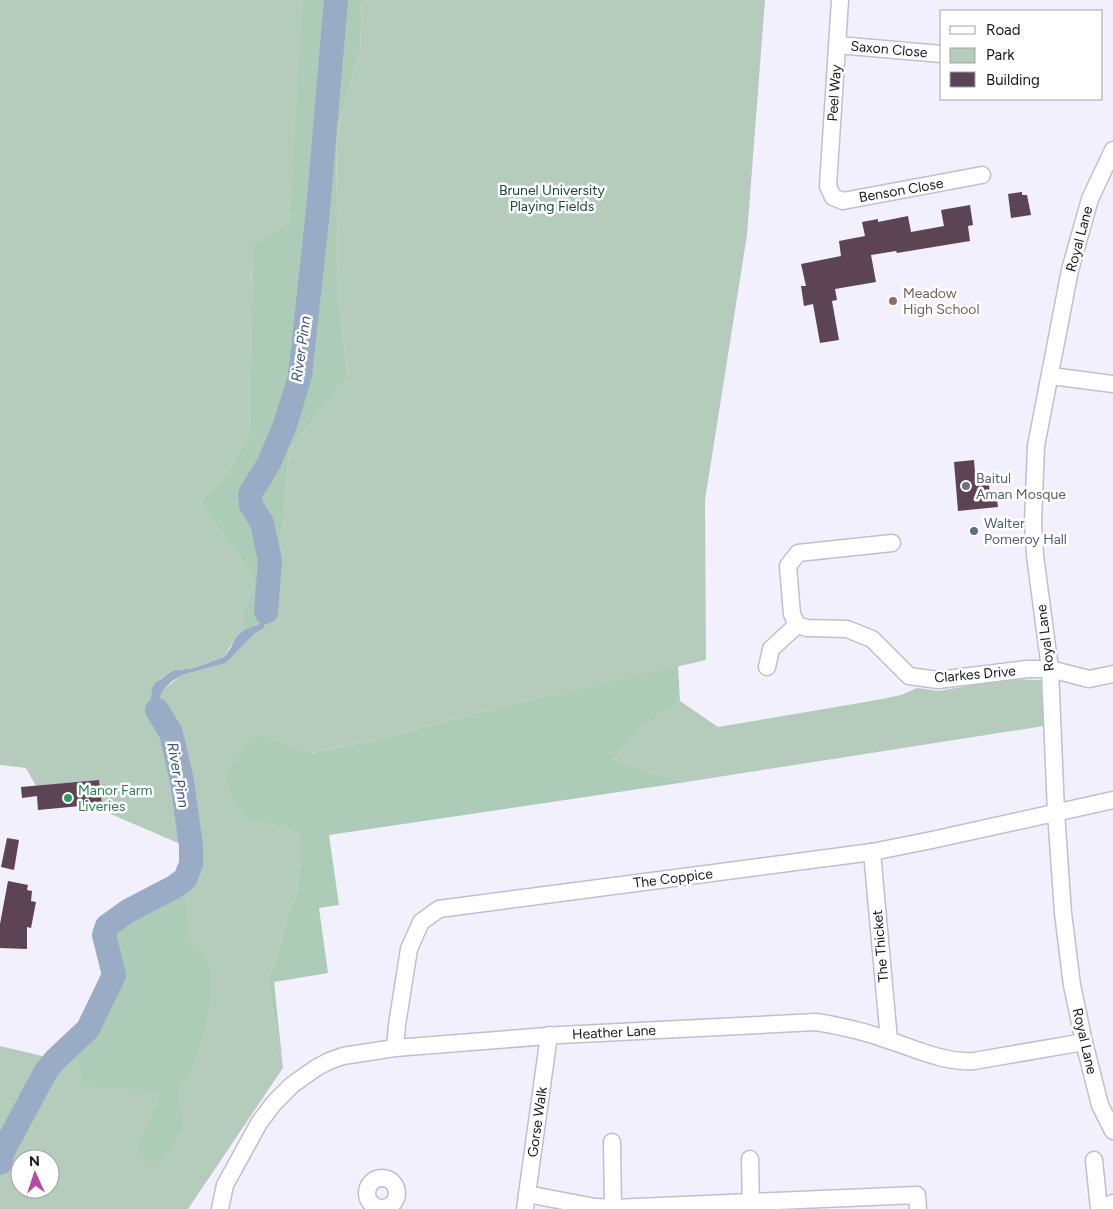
<svg xmlns="http://www.w3.org/2000/svg" width="1113" height="1209" font-family="Figtree,sans-serif">
  <style>
    .green { fill: #b5ccbd; fill-rule: evenodd }
    .forest { fill: #acccb8 }
    .water { fill: #9aabc6 }
    .lines { fill: none; stroke-linecap: round; stroke-linejoin: round }
    .river { stroke: #9aabc6; stroke-width: 24 }
    .building { fill: #5d4455 }
    .minor-casing { stroke: #c2bed0; stroke-width: 19 }
    .minor { stroke: #fff; stroke-width: 16 }
    .education-dot { fill: #8d6e63; stroke: #fff; stroke-width: 2 }
    .worship-dot { fill: #6b7280; stroke: #fff; stroke-width: 2 }
    .service-dot { fill: #5c6f8a; stroke: #fff; stroke-width: 2 }
    .leisure-dot { fill: #2e9e5b; stroke: #fff; stroke-width: 2 }
    .labels { text-anchor: middle; stroke-width: 5; stroke-linejoin: round; paint-order: stroke }
    .street-label { font-size: 14px; fill: #1a181f; stroke: #fff }
    .park-label { font-size: 14px; fill: #154c31; stroke: #fff }
    .education-label { font-size: 14px; fill: #785e54; stroke: #fff; text-anchor: start }
    .worship-label { font-size: 14px; fill: #5b616d; stroke: #fff; text-anchor: start }
    .service-label { font-size: 14px; fill: #4e5e75; stroke: #fff; text-anchor: start }
    .leisure-label { font-size: 14px; fill: #27864d; stroke: #fff; text-anchor: start }
    .water-label { font-size: 15px; font-style: italic; fill: #3e5680; stroke: #fff }
  </style>
  <rect width="100%" height="100%" fill="#f3f0fe"/>
  <!-- green -->
  <g class="green">
    <path d="M 0,0 L 304,0 L 288,223 L 252,247 L 249,436 L 227,472 L 200,503 L 251,574 L 254,587 L 241,612 L 244,630 L 236,637 L 224,657 L 194,668 L 179,670 L 160,679 L 152,689 L 151,705 L 164,731 L 161,711 L 158,706 L 159,699 L 164,689 L 182,675 L 226,663 L 254,634 L 263,629 L 272,596 L 268,580 L 283,530 L 289,450 L 348,378 L 338,290 L 336,132 L 360,52 L 362,0 L 765,0 L 747,235 L 705,500 L 706,660 L 473,714 L 379,739 L 311,753 L 254,733 L 251,822 L 277,825 L 300,834 L 300,863 L 296,895 L 286,918 L 279,950 L 267,979 L 283,1068 L 188,1209 L 0,1209 L 0,1046 L 55,1059 L 85,1025 L 110,975 L 99,938 L 103,923 L 181,876 L 187,861 L 185,846 L 99,809 L 100,805 L 102,804 L 99,780 L 36,786 L 26,768 L 0,765 ZM 20,1159 L 50,1159 L 50,1189 L 20,1189 Z"/>
    <polygon points="1006,679 1041,680 1044,726 686,782 650,772 614,759 639,731 680,701 718,727 877,700 901,695 917,688 939,691"/>
  </g>
  <!-- forest -->
  <g class="forest">
    <polygon points="303,0 362,0 360,52 336,132 338,290 348,378 289,450 283,530 264,598 265,609 259,624 244,630 241,612 254,587 251,574 200,503 227,472 249,436 252,246 288,223"/>
    <polygon points="678,666 680,701 639,731 614,759 650,772 686,782 329,835 339,905 319,908 328,973 274,982 283,1068 267,979 279,950 286,918 296,895 300,863 300,834 277,825 251,822 234,800 225,774 255,733 312,753 379,739 473,714"/>
    <path d="M 181,876 L 187,910 L 188,938 C 197,947 206,956 210,969 C 216,993 202,1047 191,1069 C 187,1077 180,1083 178,1092 C 176,1103 186,1116 183,1126 C 182,1135 167,1154 161,1161 L 148,1163 L 136,1157 L 141,1138 L 161,1093 L 120,1088 L 95,1088 L 82,1081 L 77,1053 L 78,1032 L 85,1025 L 110,975 L 99,938 L 103,923 Z"/>
  </g>
  <!-- water -->
  <polygon class="water" points="268,580 273,606 263,629 254,634 226,663 182,675 171,682 164,689 159,699 158,706 174,728 171,742 150,705 152,689 155,683 173,671 194,668 224,657 230,649 236,637 244,630 259,624 265,609 264,598"/>
  <g class="lines">
    <!-- river -->
    <g class="river">
      <polyline points="266,612 270,560 262,523 251,505 250,494 269,463 285,425 300,376 318,210 336,0"/>
      <polyline points="0,1163 3,1151 46,1071 55,1060 88,1029 114,975 104,935 107,926 128,911 174,887 185,879 191,864 191,846 182,781 171,733 157,710"/>
    </g>
  </g>
  <!-- building -->
  <g class="building">
    <polygon points="1022,192 1022,195 1027,195 1031,215 1011,218 1008,194"/>
    <polygon points="970,205 973,225 968,226 970,241 897,253 896,251 871,255 876,282 835,289 837,300 832,301 839,340 820,343 813,304 804,306 801,286 806,286 801,264 841,256 839,241 865,236 862,222 878,219 878,222 908,216 911,232 944,226 941,210"/>
    <polygon points="974,460 976,486 989,485 990,494 997,500 998,507 958,511 954,462"/>
    <polygon points="99,780 102,804 38,810 37,796 22,798 21,787"/>
    <polygon points="7,838 19,840 14,870 1,867"/>
    <polygon points="8,881 28,885 27,890 32,891 31,901 36,902 31,928 27,927 27,949 0,948 0,924"/>
  </g>
  <g class="lines">
    <!-- minor casing -->
    <g class="minor-casing">
      <g id="minor">
        <polyline points="840,0 828,186 833,197 843,201 982,175"/>
        <polyline points="837,45 942,54"/>
        <polyline points="1113,150 1090,199 1070,270 1036,446 1033,522 1035,555 1050,669 1056,812 1063,913 1072,985 1084,1042 1100,1105 1113,1131"/>
        <polyline points="1051,376 1113,384"/>
        <polyline points="892,543 798,553 788,566 792,614 797,625 807,628 847,629 872,639 909,676 938,680 1027,669 1050,669 1089,679 1113,674"/>
        <polyline points="767,667 771,649 797,625"/>
        <polyline points="872,852 889,1040"/>
        <polyline points="395,1048 397,1025 409,949 421,922 439,909 872,852 932,840 1113,800"/>
        <polyline points="612,1142 613,1209"/>
        <polyline points="750,1159 751,1209"/>
        <polyline points="1094,1160 1099,1209"/>
        <circle cx="382" cy="1193" r="15"/>
        <polyline points="527,1194 595,1207 613,1208 917,1195 918,1209"/>
        <path d="M 220,1209 L 225,1185 L 259,1123 L 274,1103 L 292,1085 L 316,1068 L 329,1061 L 343,1056 L 395,1048 L 560,1035 L 816,1022 C 842,1026 867,1032 891,1041 C 918,1050 946,1063 974,1061 L 1084,1042"/>
        <polyline points="525,1209 549,1035"/>
        <polyline points="1101,1209 1113,1203"/>
      </g>
    </g>
    <!-- minor -->
    <use href="#minor" class="minor"/>
  </g>
  <!-- markers -->
  <circle class="education-dot" cx="893" cy="301" r="5"/>
  <circle class="worship-dot" cx="966" cy="486" r="5"/>
  <circle class="service-dot" cx="974" cy="531" r="5"/>
  <circle class="leisure-dot" cx="68" cy="798" r="5"/>
  <g class="labels">
    <!-- street labels -->
    <g class="street-label">
      <text transform="translate(889 49) rotate(5)" y="5">Saxon Close</text>
      <text transform="translate(834 93) rotate(-86)" y="5">Peel Way</text>
      <text transform="translate(901 190) rotate(-10)" y="5">Benson Close</text>
      <text transform="translate(1079 239) rotate(-75)" y="5">Royal Lane</text>
      <text transform="translate(1045 638) rotate(-97)" y="5">Royal Lane</text>
      <text transform="translate(975 674) rotate(-5)" y="5">Clarkes Drive</text>
      <text transform="translate(673 878) rotate(-7)" y="5">The Coppice</text>
      <text transform="translate(880 946) rotate(-95)" y="5">The Thicket</text>
      <text transform="translate(614 1032) rotate(-3)" y="5">Heather Lane</text>
      <text transform="translate(1085 1041) rotate(77)" y="5">Royal Lane</text>
      <text transform="translate(537 1122) rotate(-82)" y="5">Gorse Walk</text>
    </g>
    <!-- park labels -->
    <g class="park-label">
      <text x="552" y="195">Brunel University<tspan x="552" dy="16">Playing Fields</tspan></text>
    </g>
    <!-- education labels -->
    <g class="education-label">
      <text x="903" y="298">Meadow<tspan x="903" dy="16">High School</tspan></text>
    </g>
    <!-- worship labels -->
    <g class="worship-label">
      <text x="976" y="483">Baitul<tspan x="976" dy="16">Aman Mosque</tspan></text>
    </g>
    <!-- service labels -->
    <g class="service-label">
      <text x="984" y="528">Walter<tspan x="984" dy="16">Pomeroy Hall</tspan></text>
    </g>
    <!-- leisure labels -->
    <g class="leisure-label">
      <text x="78" y="795">Manor Farm<tspan x="78" dy="16">Liveries</tspan></text>
    </g>
    <!-- water labels -->
    <g class="water-label">
      <text transform="translate(301 349) rotate(-82)" y="5">River Pinn</text>
      <text transform="translate(178 775) rotate(80)" y="5">River Pinn</text>
    </g>
  </g>
  <!-- legend -->
  <rect x="940" y="10" width="162" height="90" fill="#ffffff" stroke="#a3a3a5"/>
  <rect x="950" y="26" width="25" height="8" fill="#ffffff" stroke="#a3a3a5"/>
  <text x="986" y="35" font-size="15" fill="#1a181f">Road</text>
  <rect x="950" y="48" width="25" height="15" fill="#b5ccbd" stroke="#a3a3a5"/>
  <text x="986" y="60" font-size="15" fill="#1a181f">Park</text>
  <rect x="950" y="72" width="25" height="15" fill="#5d4455" stroke="#a3a3a5"/>
  <text x="986" y="85" font-size="15" fill="#1a181f">Building</text>
  <!-- north arrow -->
  <g transform="translate(35 1174) rotate(357)"><circle r="24" fill="#ffffff" stroke="#a3a3a5"/>
  <path d="M0-4L9 19L0 12L-9 19Z" fill="#b64aaa"/>
  <text y="-8" font-size="14" font-weight="bold" text-anchor="middle" fill="#1a181f">N</text>
  </g>
</svg>
